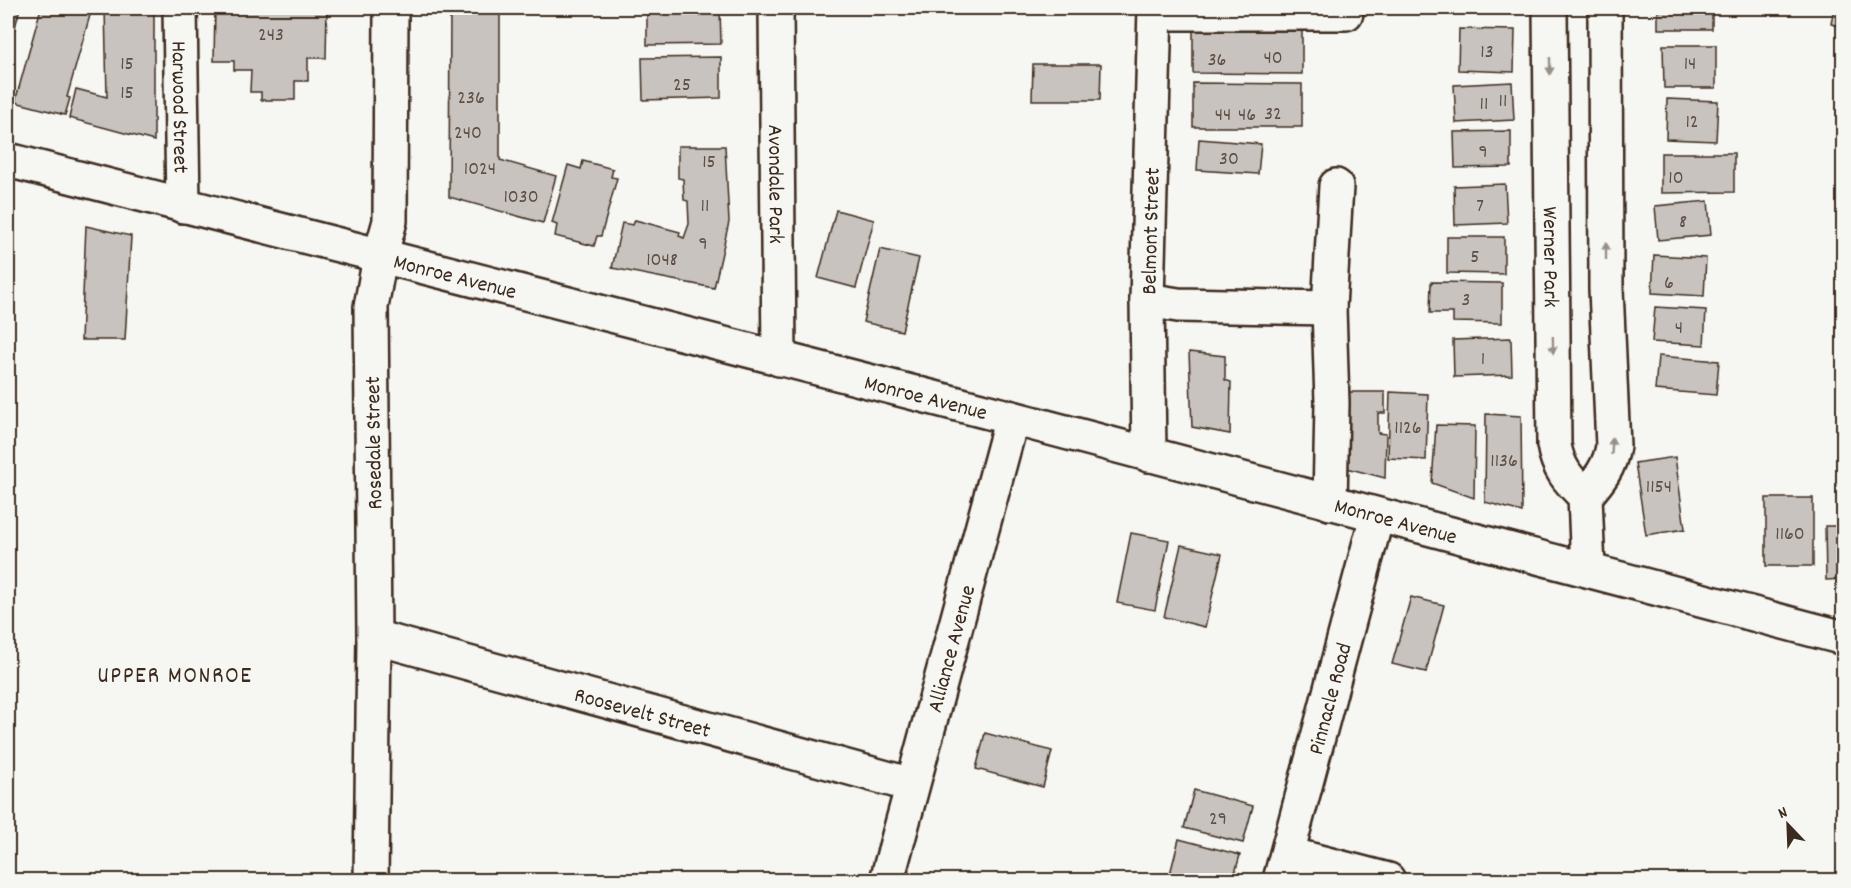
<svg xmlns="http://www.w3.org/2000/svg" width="1851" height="888" font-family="Dekko,sans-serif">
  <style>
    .building { fill: #c8c3be; stroke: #3b2a1e; stroke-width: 1.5 }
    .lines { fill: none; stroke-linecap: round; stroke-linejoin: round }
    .minor-casing { stroke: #3b2a1e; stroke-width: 38 }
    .major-casing { stroke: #3b2a1e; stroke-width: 38 }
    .minor { stroke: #f6f6f2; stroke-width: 33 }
    .major { stroke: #f6f6f2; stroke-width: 33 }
    .oneway { fill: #989088 }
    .labels { text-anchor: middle; stroke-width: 4.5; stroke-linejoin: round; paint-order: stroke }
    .number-label { font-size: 20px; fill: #5e5046 }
    .street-label { font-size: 22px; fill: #3b2a1e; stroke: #f6f6f2 }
    .neighbourhood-label { font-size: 24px; letter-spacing: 1.5px; fill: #3b2a1e; stroke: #f6f6f2 }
  </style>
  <rect width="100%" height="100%" fill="#f6f6f2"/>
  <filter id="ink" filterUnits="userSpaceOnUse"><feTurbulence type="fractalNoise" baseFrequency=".0167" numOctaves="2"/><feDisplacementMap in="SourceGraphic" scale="12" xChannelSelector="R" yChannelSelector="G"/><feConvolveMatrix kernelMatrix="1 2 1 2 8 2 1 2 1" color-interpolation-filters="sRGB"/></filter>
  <g filter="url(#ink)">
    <!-- building -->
    <g class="building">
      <polygon points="8,8 20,8 8,55"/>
      <polygon points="41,8 92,8 67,97 70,98 65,115 15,102"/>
      <polygon points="105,8 154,8 154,141 69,118 76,89 107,97"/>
      <polygon points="215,8 327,8 326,58 308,58 308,81 295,81 295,100 261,100 261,92 250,92 251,70 234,70 234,61 214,61"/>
      <polygon points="450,8 500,8 500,160 556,176 543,223 449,197"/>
      <polygon points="647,8 720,8 721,44 647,45"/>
      <polygon points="1443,8 1509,8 1443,10"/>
      <rect x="1658" y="8" width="54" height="21"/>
      <polygon points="1834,8 1844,8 1844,27 1831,24"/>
      <polygon points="1193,29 1302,29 1302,74 1193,73"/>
      <polygon points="1459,29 1515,30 1514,72 1458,70"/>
      <polygon points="1663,45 1716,45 1716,88 1664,88"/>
      <rect x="1842" y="55" width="2" height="35"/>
      <polygon points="721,57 721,98 643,100 642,58"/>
      <polygon points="1033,64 1101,64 1100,100 1032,100"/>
      <polygon points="1512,82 1514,120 1456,123 1454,85"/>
      <polygon points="1193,83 1302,84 1302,127 1193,127"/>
      <polygon points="1667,99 1718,101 1716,141 1666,139"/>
      <polygon points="1511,131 1511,167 1455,168 1454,132"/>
      <polygon points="1199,139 1261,144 1258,174 1197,170"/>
      <polygon points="678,146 725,146 729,222 714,288 612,268 622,223 633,225 635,220 680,232 679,236 684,238 689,224 688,201 684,200 683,179 678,178"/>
      <polygon points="1661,153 1734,153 1734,192 1661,193"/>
      <polygon points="583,161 613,169 611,177 617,178 601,236 597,236 594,246 555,236 557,225 552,223 568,165 581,169"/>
      <polygon points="1505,184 1507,223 1455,225 1454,186"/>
      <polygon points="1708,201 1711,235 1658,240 1655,206"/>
      <polygon points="1838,204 1844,204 1844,243 1839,243"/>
      <polygon points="836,210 874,220 856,288 818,278"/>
      <polygon points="86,226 131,236 125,340 81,340"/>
      <polygon points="1447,237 1504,237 1504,274 1447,273"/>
      <polygon points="880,249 919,258 902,331 863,322"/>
      <polygon points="1654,255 1706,258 1704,296 1652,293"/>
      <polygon points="1431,282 1502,283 1502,323 1453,322 1453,313 1430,313"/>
      <polygon points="1655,307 1706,310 1704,345 1652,342"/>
      <polygon points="1511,338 1512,375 1454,377 1453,340"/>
      <polygon points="1189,352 1225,356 1225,380 1231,382 1230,434 1192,427"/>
      <polygon points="1658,356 1719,361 1716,395 1655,390"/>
      <polygon points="1345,392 1385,392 1385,413 1378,413 1378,433 1386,434 1385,478 1339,466"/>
      <polygon points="1390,392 1428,394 1426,460 1388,458"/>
      <polygon points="1486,414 1521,416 1522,512 1485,502"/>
      <polygon points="1436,425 1475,426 1474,498 1432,483"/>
      <polygon points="1675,457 1685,529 1646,535 1635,463"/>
      <rect x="1766" y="498" width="47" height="68"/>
      <polygon points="1825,526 1844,526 1844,579 1826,580"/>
      <polygon points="1131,533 1169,540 1155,610 1117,603"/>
      <polygon points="1181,545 1222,554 1205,627 1164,617"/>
      <polygon points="1411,597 1444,605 1426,672 1392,664"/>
      <polygon points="985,733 1052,751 1043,787 976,769"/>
      <polygon points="1194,790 1253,806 1243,843 1184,828"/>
      <polygon points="1179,839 1240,855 1233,880 1196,880 1170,874"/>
    </g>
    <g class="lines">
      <!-- minor casing -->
      <g class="minor-casing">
        <g id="minor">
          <path id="s1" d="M 180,8 L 183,206"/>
          <path id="s2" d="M 776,8 L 779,359"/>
          <path id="s3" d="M 1550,8 L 1554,445 C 1558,468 1568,480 1585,496 L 1588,570"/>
          <polyline points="1155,13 1346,13"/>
          <polyline points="1147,300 1178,305 1329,308 1336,186"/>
          <polyline points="1329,308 1332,403 1330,503"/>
          <path id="s4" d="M 1149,455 L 1147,300 L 1155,8"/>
          <path d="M 1585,496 C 1599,480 1610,467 1613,446 L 1606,289 L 1605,8"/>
          <path id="s5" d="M 374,637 L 912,785"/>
          <polyline points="1288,854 1388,880"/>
          <polyline points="371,880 374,637 371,307 380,257 390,221 391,8"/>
          <path id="s6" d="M 887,880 L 1012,418"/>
          <path id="s7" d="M 1280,880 L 1377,516"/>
        </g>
      </g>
      <!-- major casing -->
      <g class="major-casing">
        <g id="major">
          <path id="s8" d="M 8,160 L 1012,418 L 1844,638"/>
        </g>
      </g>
      <!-- minor -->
      <use href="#minor" class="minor"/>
      <!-- major -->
      <use href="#major" class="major"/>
    </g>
    <!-- one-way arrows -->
    <defs><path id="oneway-solid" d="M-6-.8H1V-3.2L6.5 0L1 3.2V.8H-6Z" transform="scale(1.5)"/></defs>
    <g class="oneway">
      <use href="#oneway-solid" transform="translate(1550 66) rotate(90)"/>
      <use href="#oneway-solid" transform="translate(1606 251) rotate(-90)"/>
      <use href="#oneway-solid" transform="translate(1553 345) rotate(89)"/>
      <use href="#oneway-solid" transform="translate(1612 446) rotate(-87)"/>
    </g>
  </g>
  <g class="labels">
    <!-- number labels -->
    <g class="number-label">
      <text x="271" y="40">243</text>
      <text x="1487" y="57">13</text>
      <text x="1273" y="63">40</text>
      <text x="1217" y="65">36</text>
      <text x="127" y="69">15</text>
      <text x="1690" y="69">14</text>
      <text x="682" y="90">25</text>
      <text x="127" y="98">15</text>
      <text x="471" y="103">236</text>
      <text x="1503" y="106">11</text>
      <text x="1484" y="109">11</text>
      <text x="1273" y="119">32</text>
      <text x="1223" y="120">44</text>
      <text x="1247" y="120">46</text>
      <text x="1692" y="127">12</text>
      <text x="468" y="138">240</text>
      <text x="1483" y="157">9</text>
      <text x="1229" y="164">30</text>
      <text x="709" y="167">15</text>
      <text x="480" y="174">1024</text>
      <text x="1676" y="183">10</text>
      <text x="521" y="202">1030</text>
      <text x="705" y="211">11</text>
      <text x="1480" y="211">7</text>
      <text x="1683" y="227">8</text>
      <text x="703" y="249">9</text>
      <text x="1475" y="262">5</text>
      <text x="662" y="265">1048</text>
      <text x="1669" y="288">6</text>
      <text x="1466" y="305">3</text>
      <text x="1679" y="333">4</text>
      <text x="1483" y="364">1</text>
      <text x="1408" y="433">1126</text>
      <text x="1504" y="466">1136</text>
      <text x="1659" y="492">1154</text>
      <text x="1790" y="539">1160</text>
      <text x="1218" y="824">29</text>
    </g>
    <!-- street labels -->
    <g class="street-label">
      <text dy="8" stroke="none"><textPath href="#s1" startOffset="99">Harwood Street</textPath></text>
      <text dy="8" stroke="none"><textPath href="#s2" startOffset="176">Avondale Park</textPath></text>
      <text dy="8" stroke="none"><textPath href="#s4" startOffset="224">Belmont Street</textPath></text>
      <text dy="8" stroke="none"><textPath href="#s3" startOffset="249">Werner Park</textPath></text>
      <text dy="8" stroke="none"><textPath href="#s8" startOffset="462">Monroe Avenue</textPath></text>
      <text dy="8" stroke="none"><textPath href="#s8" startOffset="948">Monroe Avenue</textPath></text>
      <text transform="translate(372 443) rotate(-91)" y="8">Rosedale Street</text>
      <text dy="8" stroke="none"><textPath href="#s8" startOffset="1434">Monroe Avenue</textPath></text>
      <text dy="8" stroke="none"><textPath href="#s6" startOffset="240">Alliance Avenue</textPath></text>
      <text dy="8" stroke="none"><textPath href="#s7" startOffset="188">Pinnacle Road</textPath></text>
      <text dy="8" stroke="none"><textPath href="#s5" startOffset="279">Roosevelt Street</textPath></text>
    </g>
    <!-- neighbourhood labels -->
    <g class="neighbourhood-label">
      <text x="175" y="682">UPPER MONROE</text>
    </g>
  </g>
  <!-- margin -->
  <rect width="1851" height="888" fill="none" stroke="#f6f6f2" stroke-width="30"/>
  <rect x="15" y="15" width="1821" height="858" fill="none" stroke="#3b2a1e" stroke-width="2" filter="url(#ink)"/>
  <!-- north arrow -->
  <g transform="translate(1788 825) rotate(337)" stroke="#f6f6f2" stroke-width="4.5" paint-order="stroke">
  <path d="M0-4.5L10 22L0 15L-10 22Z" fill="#3b2a1e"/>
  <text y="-9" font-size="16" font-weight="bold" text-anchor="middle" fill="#3b2a1e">N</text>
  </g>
</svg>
